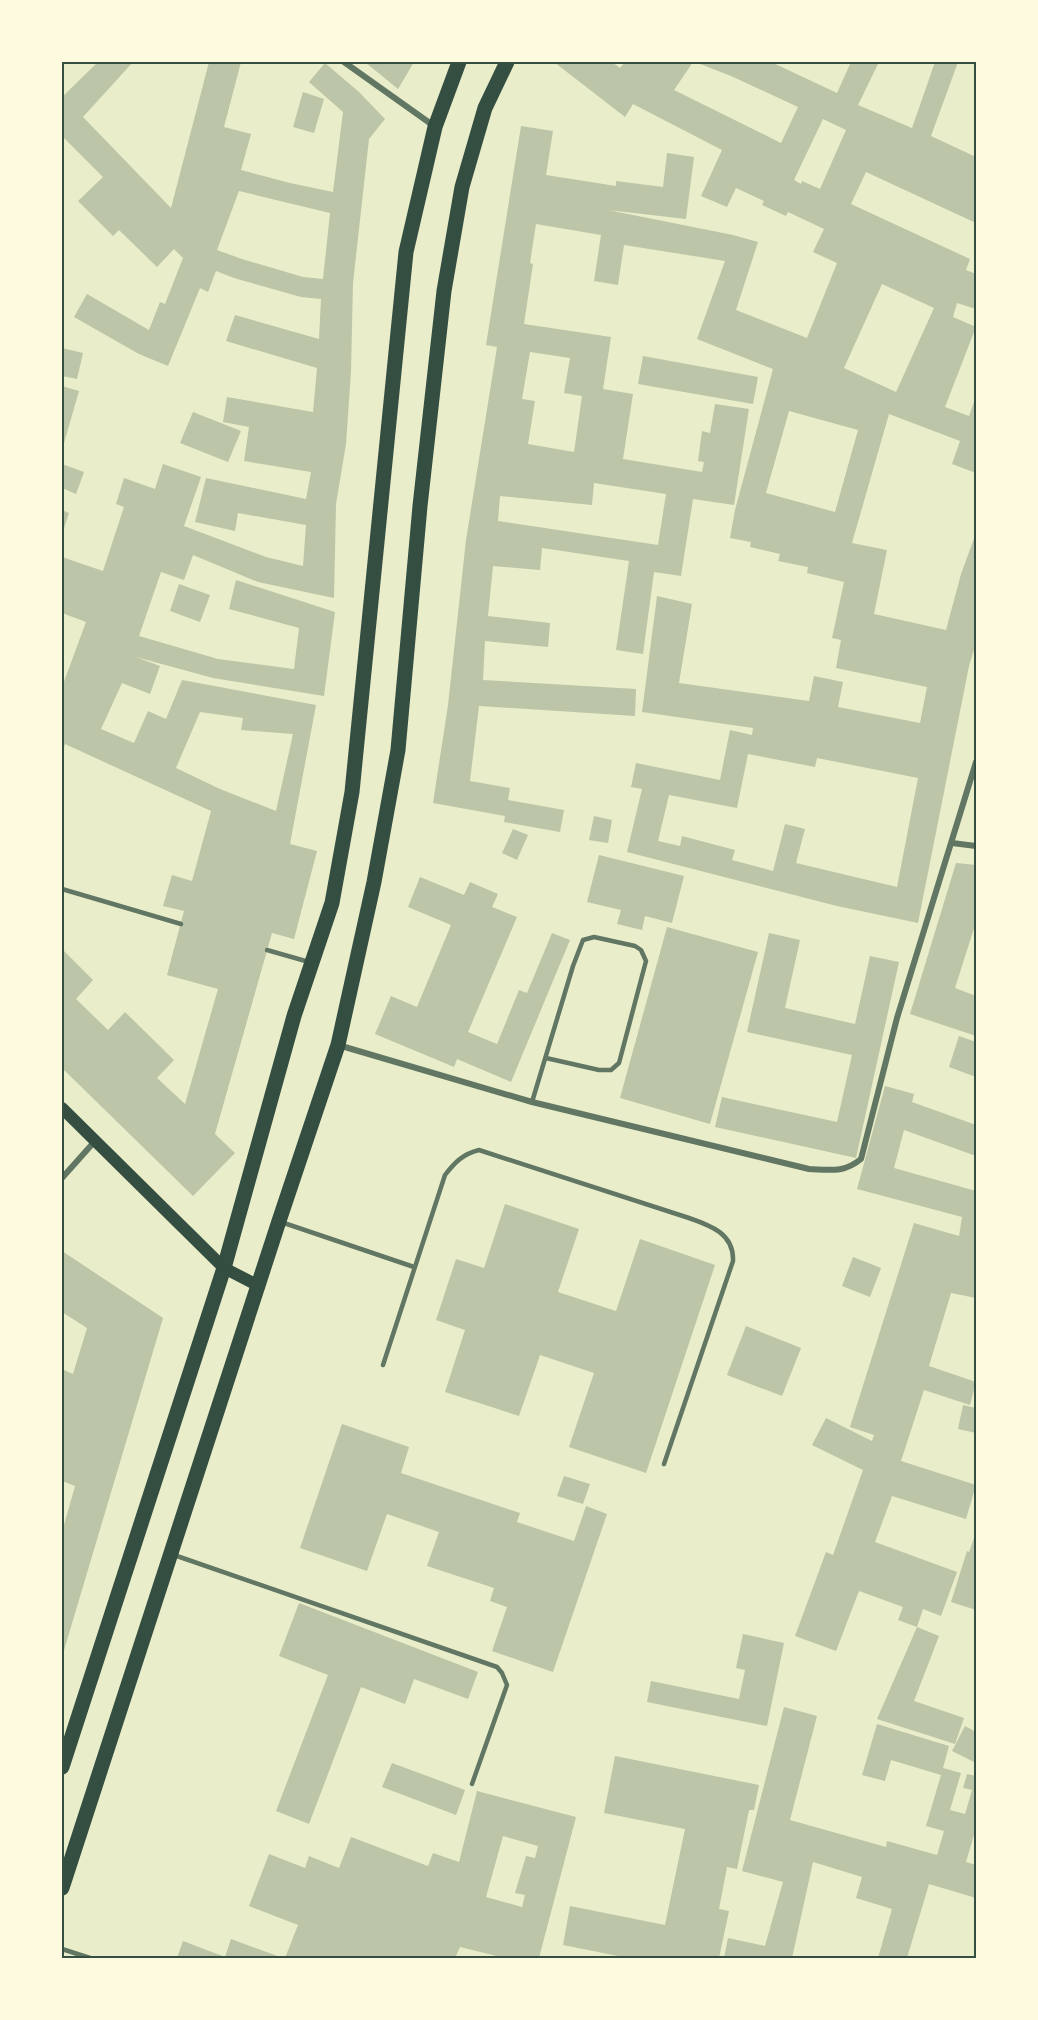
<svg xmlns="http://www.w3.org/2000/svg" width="1038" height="2020" font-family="Overpass,sans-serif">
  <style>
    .building { fill: #bcc5a7; fill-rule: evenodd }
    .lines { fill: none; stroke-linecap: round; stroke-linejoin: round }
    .service { stroke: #617663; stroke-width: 4.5 }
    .minor { stroke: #617663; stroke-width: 6 }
    .secondary { stroke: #344e41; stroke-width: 12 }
    .primary { stroke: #344e41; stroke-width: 15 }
    .neatline { fill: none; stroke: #344e41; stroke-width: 2 }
  </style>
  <rect width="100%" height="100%" fill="#e9edc9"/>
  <!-- building -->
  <g class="building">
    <path d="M 98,62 L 133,62 L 83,117 L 171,208 L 209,62 L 241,62 L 224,127 L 251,134 L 241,170 L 290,183 L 333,192 L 343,112 L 309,82 L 325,63 L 359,92 L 385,119 L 369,139 L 353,283 L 351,371 L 346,444 L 336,504 L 334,598 L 258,582 L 193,555 L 184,580 L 161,572 L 139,636 L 218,659 L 294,669 L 299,628 L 229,609 L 236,580 L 335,612 L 324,696 L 213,678 L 136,657 L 160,666 L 150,694 L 122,683 L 101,729 L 134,743 L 148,711 L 166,719 L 182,680 L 316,705 L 290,844 L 317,851 L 294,939 L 272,933 L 215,1134 L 235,1153 L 193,1196 L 62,1068 L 62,949 L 93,980 L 76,999 L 108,1030 L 125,1012 L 174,1060 L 157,1078 L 185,1104 L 218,989 L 167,975 L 184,911 L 163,906 L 172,875 L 192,881 L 211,811 L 65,744 L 62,753 L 62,687 L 86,622 L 62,613 L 62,557 L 103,571 L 124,507 L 116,504 L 124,478 L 155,489 L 163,464 L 201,477 L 184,526 L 266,557 L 303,566 L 306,525 L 238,513 L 235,531 L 195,522 L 206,478 L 306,499 L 311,472 L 244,461 L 249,427 L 223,422 L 227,397 L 313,412 L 317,368 L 226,341 L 235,315 L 319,339 L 321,299 L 301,297 L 234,278 L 216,271 L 208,292 L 200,288 L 168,366 L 139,354 L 74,317 L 87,294 L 149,330 L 160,302 L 165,304 L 183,258 L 174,249 L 157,267 L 119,230 L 113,236 L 78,201 L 103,177 L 62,136 L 62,97 ZM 239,191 L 330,213 L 323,279 L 303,277 L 242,259 L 217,250 ZM 200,712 L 243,718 L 241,730 L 293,734 L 276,811 L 220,789 L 176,768 Z"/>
    <polygon points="365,62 414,62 398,89"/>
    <path d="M 554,62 L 612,62 L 620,68 L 625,62 L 693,62 L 674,90 L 781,143 L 798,107 L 731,76 L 695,62 L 771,62 L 837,93 L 851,62 L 879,62 L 858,105 L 912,128 L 935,62 L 958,62 L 931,136 L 976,157 L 976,223 L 866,172 L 851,204 L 970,259 L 966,270 L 976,274 L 976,309 L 957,303 L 953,317 L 976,327 L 945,407 L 969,416 L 976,396 L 976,473 L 952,464 L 960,441 L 889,414 L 852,543 L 887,550 L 874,614 L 946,630 L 961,574 L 976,533 L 976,643 L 969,666 L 918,923 L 837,906 L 627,852 L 642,789 L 631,787 L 636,763 L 720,780 L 730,730 L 752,735 L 753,728 L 642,712 L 657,596 L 692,604 L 679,683 L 809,701 L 814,676 L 843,682 L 838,707 L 920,723 L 927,687 L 836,668 L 841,640 L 832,638 L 844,582 L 807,573 L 808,567 L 778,561 L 780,554 L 750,547 L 751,542 L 730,538 L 735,510 L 773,369 L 697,339 L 725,261 L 624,245 L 618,285 L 594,281 L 601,235 L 536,224 L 530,263 L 533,264 L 524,324 L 611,337 L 603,389 L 633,394 L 623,459 L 702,472 L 704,462 L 698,461 L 702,431 L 710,433 L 715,404 L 749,409 L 734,505 L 693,499 L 681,576 L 654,572 L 643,654 L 616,650 L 629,561 L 542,548 L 540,570 L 493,566 L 488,616 L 550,623 L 548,647 L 485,641 L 483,680 L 636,689 L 635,716 L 479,706 L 470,781 L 510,788 L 508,800 L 564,810 L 560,832 L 504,822 L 505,816 L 433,803 L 448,705 L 466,540 L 497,347 L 486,345 L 521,126 L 553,131 L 546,175 L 616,186 L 616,181 L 663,187 L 667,153 L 694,157 L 686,219 L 608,210 L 733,235 L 758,242 L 736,310 L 807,338 L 837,263 L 813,252 L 824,229 L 788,212 L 786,216 L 762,205 L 764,201 L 736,188 L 727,207 L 701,196 L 722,150 L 633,104 L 625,117 ZM 823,119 L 846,130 L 820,189 L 802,181 L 801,184 L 794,180 ZM 882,284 L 934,308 L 896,392 L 844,368 ZM 530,352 L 570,358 L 564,393 L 582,396 L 574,452 L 528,444 L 535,401 L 522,399 ZM 789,411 L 858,430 L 835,512 L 766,493 ZM 594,483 L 666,494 L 658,545 L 498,521 L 500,496 L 592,505 ZM 748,754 L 815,767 L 817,758 L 918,778 L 897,887 L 796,863 L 805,829 L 785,824 L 773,871 L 732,860 L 735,850 L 682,836 L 680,846 L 658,841 L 669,795 L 737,808 Z"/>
    <polygon points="303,92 324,99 314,133 293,127"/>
    <polygon points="62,348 83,353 77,379 62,376"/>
    <polygon points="643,356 758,377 753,404 638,384"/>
    <polygon points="62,386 79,391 62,450"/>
    <polygon points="193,412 241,431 228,462 180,443"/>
    <polygon points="62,464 84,472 76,494 62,488"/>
    <polygon points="62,510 69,513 62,534"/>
    <polygon points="179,584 210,595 200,622 170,611"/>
    <polygon points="594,816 612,820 608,843 589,840"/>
    <polygon points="513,829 528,835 517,860 502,853"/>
    <polygon points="599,855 684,876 672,923 645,916 642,930 617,924 621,910 587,902"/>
    <polygon points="956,863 976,865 976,922 955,988 976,996 976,1036 910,1014"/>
    <polygon points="420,877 464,895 470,882 498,894 492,907 517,917 468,1032 497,1044 519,990 527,993 552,933 570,940 511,1082 457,1059 454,1067 375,1034 391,996 417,1007 451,925 408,907"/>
    <polygon points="667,927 758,952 710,1124 620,1098"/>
    <polygon points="769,933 800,940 785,1008 855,1024 870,956 899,962 856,1158 715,1127 722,1097 837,1122 852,1055 747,1032"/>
    <polygon points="959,1036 976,1042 976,1077 949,1067"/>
    <polygon points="885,1086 914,1094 912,1102 976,1125 976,1156 904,1130 894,1168 976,1191 976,1298 951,1293 929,1366 976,1382 970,1405 924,1390 901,1461 976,1485 966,1519 892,1496 875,1542 957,1572 941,1616 923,1609 917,1627 939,1636 914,1701 964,1718 955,1744 877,1719 917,1627 898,1620 903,1607 859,1591 836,1651 795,1636 826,1552 833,1555 863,1470 812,1445 826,1418 872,1441 874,1435 850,1427 914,1223 959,1236 962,1217 857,1189"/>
    <polygon points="505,1204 579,1229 558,1292 616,1311 640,1239 715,1265 646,1473 569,1447 594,1373 540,1355 519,1416 445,1392 465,1330 436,1320 456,1259 484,1268"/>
    <polygon points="62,1251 163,1318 62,1657 62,1532 75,1486 62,1481 62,1369 73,1374 87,1328 62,1312"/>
    <polygon points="853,1257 881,1268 870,1297 842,1286"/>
    <polygon points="746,1326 801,1348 782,1396 727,1375"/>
    <polygon points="963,1405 976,1408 976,1433 958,1429"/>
    <polygon points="342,1424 409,1447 401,1473 520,1513 517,1522 574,1541 586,1506 607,1514 553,1672 492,1651 507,1607 490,1601 494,1588 427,1566 439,1532 387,1514 367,1571 300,1548"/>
    <polygon points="564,1476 590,1484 583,1504 557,1496"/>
    <polygon points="976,1532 976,1610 951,1602 967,1551 969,1552"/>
    <polygon points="299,1603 478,1672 468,1699 414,1679 405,1704 361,1687 309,1824 276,1811 328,1675 279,1656"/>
    <polygon points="743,1634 784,1643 767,1726 647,1702 651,1681 739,1699 745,1670 736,1668"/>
    <polygon points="784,1707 817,1716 790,1820 886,1847 887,1841 937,1855 944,1831 926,1826 941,1775 891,1760 885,1781 862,1775 877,1724 949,1746 943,1768 961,1773 950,1810 965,1814 972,1790 963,1788 967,1774 976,1776 976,1828 966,1862 976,1865 976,1898 929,1884 907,1958 878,1958 892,1909 856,1898 862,1877 813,1862 792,1958 724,1958 728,1938 765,1946 783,1882 742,1871"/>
    <polygon points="965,1726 976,1732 976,1763 952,1751"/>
    <polygon points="615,1756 759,1785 754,1810 749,1810 737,1869 727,1867 719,1909 729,1911 719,1958 628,1958 563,1945 570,1906 665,1925 685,1829 604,1813"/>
    <polygon points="392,1763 465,1790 456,1815 382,1787"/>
    <path d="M 477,1791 L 576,1817 L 539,1958 L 505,1958 L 460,1947 L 455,1958 L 285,1958 L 298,1925 L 249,1906 L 269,1854 L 305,1868 L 309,1856 L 339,1868 L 351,1837 L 428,1866 L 433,1853 L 459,1862 ZM 503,1836 L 538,1846 L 535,1858 L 526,1856 L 515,1893 L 525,1895 L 522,1907 L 486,1897 Z"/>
    <polygon points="231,1939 283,1958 177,1958 183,1941 225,1957"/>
  </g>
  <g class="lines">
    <!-- service -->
    <g class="service">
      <polyline points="62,889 181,924"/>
      <polyline points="267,950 309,962"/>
      <polyline points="532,1102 573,966 583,940 594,937 635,946 641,950 646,961 619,1063 611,1070 599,1070 546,1058"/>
      <polyline points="281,1222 414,1267"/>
      <path d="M 383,1365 L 445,1175 C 455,1162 463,1154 479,1150 L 689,1218 C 712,1226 734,1234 733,1261 L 664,1464"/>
      <polyline points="174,1555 497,1667 502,1673 507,1685 472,1784"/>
      <polyline points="62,1949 90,1958"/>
    </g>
    <!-- minor -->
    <g class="minor">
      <polyline points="344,62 434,126"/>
      <polyline points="952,843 976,846"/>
      <path d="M 338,1045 L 532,1102 L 809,1169 C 831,1170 844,1173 861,1159 L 897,1018 L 976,762"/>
      <polyline points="62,1178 95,1141"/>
    </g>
    <!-- secondary -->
    <polyline class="secondary" points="62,1108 224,1268 259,1286"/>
    <!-- primary -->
    <g class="primary">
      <polyline points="62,1767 224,1268 294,1016 332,903 352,792 406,252 435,127 459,62"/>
      <polyline points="62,1888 279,1221 338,1045 374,882 398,750 420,506 444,291 462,187 485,108 507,62"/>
    </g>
  </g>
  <!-- border -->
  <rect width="1038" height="2020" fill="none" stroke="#fefae0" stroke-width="126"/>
  <rect x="63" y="63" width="912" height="1894" class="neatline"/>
</svg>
